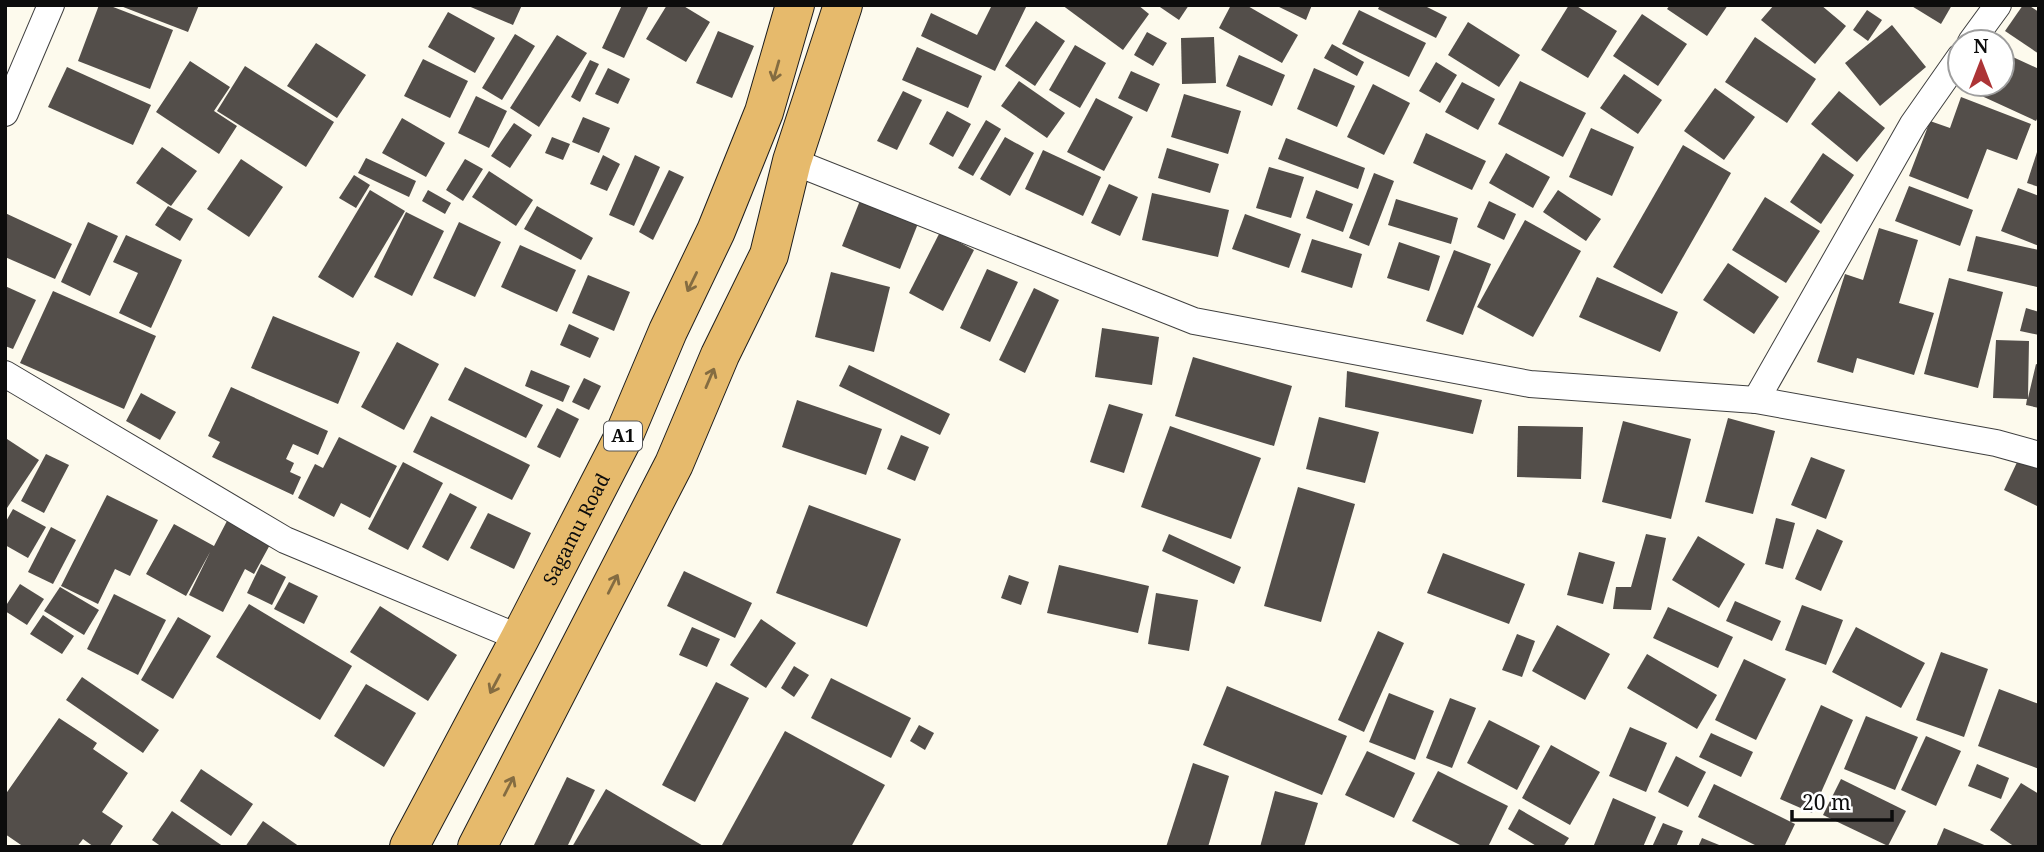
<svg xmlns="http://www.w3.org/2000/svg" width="2044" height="852" font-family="'Noto Serif',serif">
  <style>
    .building { fill: #534e4a }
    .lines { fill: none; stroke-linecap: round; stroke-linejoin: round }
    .minor-casing { stroke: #3f3f3f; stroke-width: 28 }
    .trunk-casing { stroke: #1d1d1d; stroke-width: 40 }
    .minor { stroke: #fff; stroke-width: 26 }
    .trunk { stroke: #e6ba6c; stroke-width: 38 }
    .oneway { stroke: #846c41 }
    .labels { text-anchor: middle; stroke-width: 7; stroke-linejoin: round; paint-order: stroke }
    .shield { fill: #fff; stroke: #555; stroke-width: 2 }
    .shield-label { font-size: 18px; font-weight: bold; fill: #0c0c0c }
    .street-label { font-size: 19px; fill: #0c0c0c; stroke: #fff }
  </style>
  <rect width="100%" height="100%" fill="#fdfaed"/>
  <!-- building -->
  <g class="building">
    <polygon points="99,5 108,5 173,30 150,89 78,61"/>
    <polygon points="118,5 199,5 188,32"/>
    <polygon points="466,5 522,5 513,25"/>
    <polygon points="622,5 649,5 624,58 602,48"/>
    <polygon points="667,5 682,5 710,22 686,62 646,39"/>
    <polygon points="992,5 1027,5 995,71 921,36 931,13 977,35"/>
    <polygon points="1062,5 1138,5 1149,14 1123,50"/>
    <polygon points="1157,5 1189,5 1179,20"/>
    <polygon points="1231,5 1246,5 1298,35 1282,63 1219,28"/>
    <polygon points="1275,5 1312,5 1306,20"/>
    <polygon points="1380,5 1423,5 1447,17 1436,38 1378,9"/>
    <polygon points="1569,5 1575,5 1617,31 1588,78 1541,50"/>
    <polygon points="1670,5 1728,5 1707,36 1667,9"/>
    <polygon points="1774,5 1821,5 1846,26 1815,64 1761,20"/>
    <polygon points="1910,5 1952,5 1941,24"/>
    <polygon points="2023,5 2028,5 2039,12 2039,54 2005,31"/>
    <polygon points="1359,10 1426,43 1409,77 1342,44"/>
    <polygon points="1867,10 1882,20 1868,41 1853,30"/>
    <polygon points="448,12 495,38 475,73 428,47"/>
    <polygon points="1642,14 1687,44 1658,86 1613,56"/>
    <polygon points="1036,21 1065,41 1035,86 1005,66"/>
    <polygon points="1468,22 1520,55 1499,87 1448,55"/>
    <polygon points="1892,25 1926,67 1880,106 1845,63"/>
    <polygon points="718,31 754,46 732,98 696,83"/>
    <polygon points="1147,32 1167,43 1153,66 1134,55"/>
    <polygon points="515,34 535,46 502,100 482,88"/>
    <polygon points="557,35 587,53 539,127 510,108"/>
    <polygon points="1214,37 1216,83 1182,84 1181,38"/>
    <polygon points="1755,37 1816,79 1787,123 1725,82"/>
    <polygon points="316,43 366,75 337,118 287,86"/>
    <polygon points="1332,44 1364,62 1357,76 1324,58"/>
    <polygon points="1075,45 1106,63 1080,108 1049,90"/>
    <polygon points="917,47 982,76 968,108 902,80"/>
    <polygon points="2002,52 2039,69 2039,115 2036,121 1973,92 1977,84 2002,84"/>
    <polygon points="1239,55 1285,75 1272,106 1226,86"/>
    <polygon points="423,59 468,81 450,118 404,96"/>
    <polygon points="590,60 599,64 580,102 571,97"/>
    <polygon points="190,61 230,87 214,111 237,126 219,154 156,112"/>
    <polygon points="1436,62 1457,75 1440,103 1419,91"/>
    <polygon points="245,66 334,122 306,167 217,111"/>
    <polygon points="67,67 151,105 133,145 48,107"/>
    <polygon points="608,68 630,79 618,104 595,94"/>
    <polygon points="1314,68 1355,86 1337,127 1297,109"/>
    <polygon points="1131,71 1160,84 1147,112 1118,98"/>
    <polygon points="1624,74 1662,100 1638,134 1600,108"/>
    <polygon points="1019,81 1065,113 1047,138 1001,106"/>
    <polygon points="1520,81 1586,113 1563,157 1498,124"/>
    <polygon points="1462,82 1495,99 1478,130 1445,112"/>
    <polygon points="1373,84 1410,103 1384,155 1347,137"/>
    <polygon points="1715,88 1755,117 1724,160 1684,131"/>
    <polygon points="903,91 922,100 897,150 877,141"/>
    <polygon points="1839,91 1885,128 1857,162 1811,124"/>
    <polygon points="1184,94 1241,111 1228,154 1171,137"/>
    <polygon points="476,96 507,111 489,148 458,133"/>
    <polygon points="1961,97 2031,124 2017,160 1987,149 1968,199 1909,176 1930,121 1950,128"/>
    <polygon points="1096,98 1133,117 1104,171 1067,152"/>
    <polygon points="947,111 971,124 953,157 929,144"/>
    <polygon points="583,117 610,128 599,153 572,142"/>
    <polygon points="402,118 445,143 426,177 382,153"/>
    <polygon points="986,120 1001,129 973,176 958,168"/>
    <polygon points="514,123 532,135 510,168 491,156"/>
    <polygon points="1591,128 1634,147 1612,196 1569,177"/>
    <polygon points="1426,133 1486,161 1472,190 1413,163"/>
    <polygon points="552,137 570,144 563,160 545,153"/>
    <polygon points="1005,137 1034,153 1010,196 980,179"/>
    <polygon points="1286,138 1365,168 1358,189 1278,159"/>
    <polygon points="1683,145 1731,173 1662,294 1613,267"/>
    <polygon points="162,147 197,171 171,206 136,183"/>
    <polygon points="1167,148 1219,164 1210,193 1158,178"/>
    <polygon points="2038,149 2039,149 2039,187 2027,183"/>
    <polygon points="1043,150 1101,177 1083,216 1025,189"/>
    <polygon points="1506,153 1550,177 1533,208 1489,183"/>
    <polygon points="1823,153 1854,175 1821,224 1790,202"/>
    <polygon points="603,155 620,164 607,191 590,184"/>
    <polygon points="635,155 660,167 634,226 609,215"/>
    <polygon points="366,158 416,181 409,197 358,173"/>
    <polygon points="241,159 283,187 249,237 207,209"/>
    <polygon points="465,159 483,169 463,201 446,190"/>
    <polygon points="1269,167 1304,177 1291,218 1256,208"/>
    <polygon points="669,170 684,177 653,240 639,232"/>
    <polygon points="489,171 533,200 516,226 472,197"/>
    <polygon points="1374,173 1394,181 1369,246 1349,238"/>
    <polygon points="354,175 370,185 356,208 339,198"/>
    <polygon points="1109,184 1138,197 1120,236 1091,223"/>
    <polygon points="1909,186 1973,210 1960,246 1895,221"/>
    <polygon points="2018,188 2039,196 2039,246 2001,231"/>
    <polygon points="370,190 405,211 353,298 318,277"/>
    <polygon points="428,190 451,203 445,214 422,201"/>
    <polygon points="1316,190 1353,204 1343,232 1306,218"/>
    <polygon points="1558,190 1601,219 1586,241 1543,212"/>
    <polygon points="1152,193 1229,210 1218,257 1142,240"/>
    <polygon points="1765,197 1820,231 1786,283 1732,250"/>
    <polygon points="861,198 919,221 900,269 842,246"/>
    <polygon points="1396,199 1458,218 1451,244 1388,225"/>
    <polygon points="1489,201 1516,214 1504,240 1477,227"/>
    <polygon points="168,206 193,219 180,241 155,225"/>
    <polygon points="537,206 593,238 581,260 524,229"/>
    <polygon points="406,212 444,231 412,296 374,277"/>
    <polygon points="5,213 72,244 55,279 5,257"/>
    <polygon points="1245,214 1301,234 1289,268 1232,249"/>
    <polygon points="1525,220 1581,251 1533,337 1477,307"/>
    <polygon points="88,222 118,236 90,296 61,282"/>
    <polygon points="459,222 501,242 475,297 433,278"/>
    <polygon points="1879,228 1918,240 1899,303 1934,313 1914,375 1857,358 1853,373 1817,362 1845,274 1863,280"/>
    <polygon points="940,232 974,250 943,311 909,293"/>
    <polygon points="126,235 182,260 151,328 119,313 138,273 113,262"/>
    <polygon points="1976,236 2039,250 2039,278 2037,287 1967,271"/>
    <polygon points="1312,239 1362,254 1352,288 1301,272"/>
    <polygon points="1399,242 1440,256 1429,291 1387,278"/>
    <polygon points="520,245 576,270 557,312 501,287"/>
    <polygon points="1454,250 1491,264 1463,335 1426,321"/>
    <polygon points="1728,263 1779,297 1754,334 1703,300"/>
    <polygon points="987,269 1018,282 990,342 960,328"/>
    <polygon points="831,272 890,287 874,352 815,337"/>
    <polygon points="588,275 630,292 614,331 572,313"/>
    <polygon points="1597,277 1678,312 1660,352 1579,317"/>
    <polygon points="1949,278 2003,292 1978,388 1924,374"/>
    <polygon points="5,286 36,300 13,349 5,346"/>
    <polygon points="1034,288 1059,300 1025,373 999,360"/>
    <polygon points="53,291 156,336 124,409 20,363"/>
    <polygon points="2026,308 2039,312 2039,335 2020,331"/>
    <polygon points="273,316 360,352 338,404 251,368"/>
    <polygon points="569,324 599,338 590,358 560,345"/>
    <polygon points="1102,328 1159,337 1152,385 1095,377"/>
    <polygon points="1996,340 2029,341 2028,398 2036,364 2039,365 2039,408 2026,405 2027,399 1993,398"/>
    <polygon points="397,342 439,364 404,430 361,407"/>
    <polygon points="1193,357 1292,386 1274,446 1175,416"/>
    <polygon points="849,365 950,414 940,435 839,386"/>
    <polygon points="465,367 543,405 526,438 448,400"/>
    <polygon points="531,370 570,386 563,402 525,386"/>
    <polygon points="1347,371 1482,400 1473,434 1345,407"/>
    <polygon points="584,378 601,386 589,410 572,402"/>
    <polygon points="231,387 328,431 318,455 293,444 286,459 294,463 290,472 301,477 293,495 212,457 220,442 208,436"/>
    <polygon points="141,393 176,412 160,440 126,421"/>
    <polygon points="797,400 882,429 866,475 782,447"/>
    <polygon points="1109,404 1143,414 1124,473 1090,462"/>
    <polygon points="557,408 579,419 560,458 537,447"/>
    <polygon points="431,416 530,465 512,500 413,452"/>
    <polygon points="1319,417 1379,432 1365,483 1306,469"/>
    <polygon points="1728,418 1775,431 1753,514 1705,502"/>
    <polygon points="1623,421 1691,439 1671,519 1602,502"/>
    <polygon points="1170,426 1261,458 1231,539 1141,507"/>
    <polygon points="1518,426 1583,427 1581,479 1517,477"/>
    <polygon points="901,435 929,447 915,481 887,469"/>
    <polygon points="339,437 397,466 370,518 341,503 334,517 298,498 315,464 323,468"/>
    <polygon points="7,439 39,460 5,511 5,442"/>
    <polygon points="46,454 69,465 44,513 21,501"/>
    <polygon points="1811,457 1845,470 1826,519 1791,505"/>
    <polygon points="2019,458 2039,467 2039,507 2004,490"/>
    <polygon points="403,462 443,483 408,550 368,529"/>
    <polygon points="1298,487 1355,504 1321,622 1264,606"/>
    <polygon points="450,493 477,507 448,561 422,547"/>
    <polygon points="107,495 158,520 130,576 115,569 98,604 61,586"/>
    <polygon points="809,505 901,539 867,627 776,593"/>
    <polygon points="13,509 46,527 28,558 5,545 5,523"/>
    <polygon points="488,513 531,533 514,569 470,548"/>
    <polygon points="1776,518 1795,523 1783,569 1765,564"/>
    <polygon points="228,519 272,541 254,574 245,569 223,612 189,595 210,552 186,596 146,574 174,524 214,546"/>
    <polygon points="51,527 76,540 53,584 28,572"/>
    <polygon points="1817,529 1843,541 1821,591 1795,579"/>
    <polygon points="1169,534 1241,567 1234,584 1162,551"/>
    <polygon points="1646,534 1666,538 1651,610 1613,609 1616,587 1631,587"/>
    <polygon points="1698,536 1745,564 1719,608 1672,580"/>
    <polygon points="1579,552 1615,562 1603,604 1567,595"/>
    <polygon points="1443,553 1525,584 1509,624 1427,593"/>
    <polygon points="261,564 286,577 272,605 247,593"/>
    <polygon points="1059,565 1149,586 1138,633 1047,613"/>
    <polygon points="684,571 752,603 735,638 667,606"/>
    <polygon points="1009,575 1029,582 1021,605 1001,598"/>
    <polygon points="289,582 318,596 304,624 274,609"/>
    <polygon points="20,584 44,599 27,625 5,611 5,607"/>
    <polygon points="60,587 99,610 84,635 44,611"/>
    <polygon points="1156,593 1198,600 1189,651 1148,644"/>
    <polygon points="114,594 166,620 138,675 87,649"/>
    <polygon points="1735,601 1781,621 1772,641 1726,621"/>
    <polygon points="249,604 352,666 320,720 216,657"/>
    <polygon points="1802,605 1843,620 1826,665 1785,650"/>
    <polygon points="380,606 457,655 428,701 350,652"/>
    <polygon points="1668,607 1733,637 1718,668 1653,638"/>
    <polygon points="43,615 74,636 62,654 30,634"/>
    <polygon points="178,617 211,636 173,699 141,680"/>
    <polygon points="761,619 796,643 766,688 730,665"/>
    <polygon points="1557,625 1610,654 1585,700 1532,671"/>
    <polygon points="692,627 720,639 707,667 679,655"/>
    <polygon points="1856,627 1925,663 1901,708 1832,672"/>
    <polygon points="1378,631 1404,643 1364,732 1338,720"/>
    <polygon points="1517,634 1535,641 1522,677 1502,670"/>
    <polygon points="1941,652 1988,669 1964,737 1916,720"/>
    <polygon points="1647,654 1717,695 1697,729 1627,688"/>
    <polygon points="1744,659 1786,679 1756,740 1715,720"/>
    <polygon points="794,666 809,675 794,697 781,688"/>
    <polygon points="82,677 159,730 143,753 66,700"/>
    <polygon points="831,678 911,718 891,758 811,718"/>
    <polygon points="716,682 749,698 695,802 662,785"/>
    <polygon points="366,684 416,713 384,767 334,736"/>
    <polygon points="1227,686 1347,736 1322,795 1203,745"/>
    <polygon points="1999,689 2039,704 2037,742 2039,742 2039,769 1978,746"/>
    <polygon points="1389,693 1434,711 1415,760 1369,742"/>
    <polygon points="1450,698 1476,708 1452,768 1426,758"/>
    <polygon points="1821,705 1853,720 1812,813 1780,799"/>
    <polygon points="1866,716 1918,737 1895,790 1844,769"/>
    <polygon points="59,718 97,743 93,749 128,773 102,812 123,826 109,847 94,847 83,839 77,847 24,847 5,834 5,795"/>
    <polygon points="1489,720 1540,746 1517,790 1467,763"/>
    <polygon points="919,725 934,733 925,750 910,741"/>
    <polygon points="1630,727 1667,743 1646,792 1609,776"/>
    <polygon points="785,731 885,785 851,847 722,845"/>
    <polygon points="1711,733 1753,752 1741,777 1699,757"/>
    <polygon points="1926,736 1961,751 1936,806 1901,790"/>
    <polygon points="1551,745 1600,772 1570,825 1522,798"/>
    <polygon points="1367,751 1415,773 1394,818 1345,795"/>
    <polygon points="1676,756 1706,772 1688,807 1658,792"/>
    <polygon points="1193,763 1229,776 1208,847 1166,847"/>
    <polygon points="1977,764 2009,778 2001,799 1968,786"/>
    <polygon points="201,769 253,804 231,836 180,801"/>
    <polygon points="1438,771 1508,806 1488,847 1464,847 1412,821"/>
    <polygon points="567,777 595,790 567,847 533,847"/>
    <polygon points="1841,779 1906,811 1888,846 1823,815"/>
    <polygon points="2021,783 2039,794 2039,847 2015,847 1990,830"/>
    <polygon points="1714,784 1795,824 1784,847 1759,847 1698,817"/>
    <polygon points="606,789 705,847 572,847"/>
    <polygon points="1275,791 1318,803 1304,847 1260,847"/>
    <polygon points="1613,798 1656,817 1643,847 1598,847 1594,845"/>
    <polygon points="1519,809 1569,838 1563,847 1538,847 1508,829"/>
    <polygon points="172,811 224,847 162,847 152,840"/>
    <polygon points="263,821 300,847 245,847"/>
    <polygon points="1663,823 1683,831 1676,847 1652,847"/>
    <polygon points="1944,828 1989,847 1936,847"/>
    <polygon points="1702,838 1724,847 1698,847"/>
  </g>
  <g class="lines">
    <!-- minor casing -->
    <g class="minor-casing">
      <g id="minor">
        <polyline points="1971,42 1998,5"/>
        <polyline points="5,113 51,5"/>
        <polyline points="792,161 1194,321 1530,384 1756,400 1996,443 2039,455"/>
        <polyline points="5,374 285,540 520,638"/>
        <polyline points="1756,400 1913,124 1960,57"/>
      </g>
    </g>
    <!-- trunk casing -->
    <g class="trunk-casing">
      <g id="trunk">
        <path id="s1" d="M 409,847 L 520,638 L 622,440 L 668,331 L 716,231 L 764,112 L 795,5"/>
        <polyline points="477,847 674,464 720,355 769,255 792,161 843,5"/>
      </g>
    </g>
    <!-- minor -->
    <use href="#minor" class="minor"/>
    <!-- trunk -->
    <use href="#trunk" class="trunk"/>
  </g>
  <!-- one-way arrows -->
  <defs><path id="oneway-shaft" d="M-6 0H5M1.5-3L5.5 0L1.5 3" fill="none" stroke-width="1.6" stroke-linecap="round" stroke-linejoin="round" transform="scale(1.75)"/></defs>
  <g class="oneway">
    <use href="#oneway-shaft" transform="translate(776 71) rotate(106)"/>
    <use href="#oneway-shaft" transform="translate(692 282) rotate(116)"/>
    <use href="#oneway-shaft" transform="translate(710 378) rotate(-67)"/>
    <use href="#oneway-shaft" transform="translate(613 584) rotate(-63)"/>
    <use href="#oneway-shaft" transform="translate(495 684) rotate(118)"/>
    <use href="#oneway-shaft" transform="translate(509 786) rotate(-63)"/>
  </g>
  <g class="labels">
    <!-- shield labels -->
    <rect class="shield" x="604" y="421.5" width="38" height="29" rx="5"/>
    <g class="shield-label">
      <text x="623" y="442">A1</text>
    </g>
    <!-- street labels -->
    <g class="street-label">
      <text dy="7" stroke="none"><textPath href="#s1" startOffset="359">Sagamu Road</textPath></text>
    </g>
  </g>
  <!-- border -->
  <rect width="2044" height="852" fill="none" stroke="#0c0c0c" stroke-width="14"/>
  <!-- north arrow -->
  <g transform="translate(1981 63)"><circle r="33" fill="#ffffff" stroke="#9e9e9e" stroke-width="2"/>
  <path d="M0-5L12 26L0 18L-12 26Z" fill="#ac3436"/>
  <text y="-10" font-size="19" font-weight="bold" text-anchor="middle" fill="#0c0c0c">N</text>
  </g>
  <!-- scale -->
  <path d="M1792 810v10h100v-10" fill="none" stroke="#0c0c0c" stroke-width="3.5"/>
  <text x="1802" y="810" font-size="21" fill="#0c0c0c" stroke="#ffffff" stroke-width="5" paint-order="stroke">20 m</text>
</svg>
